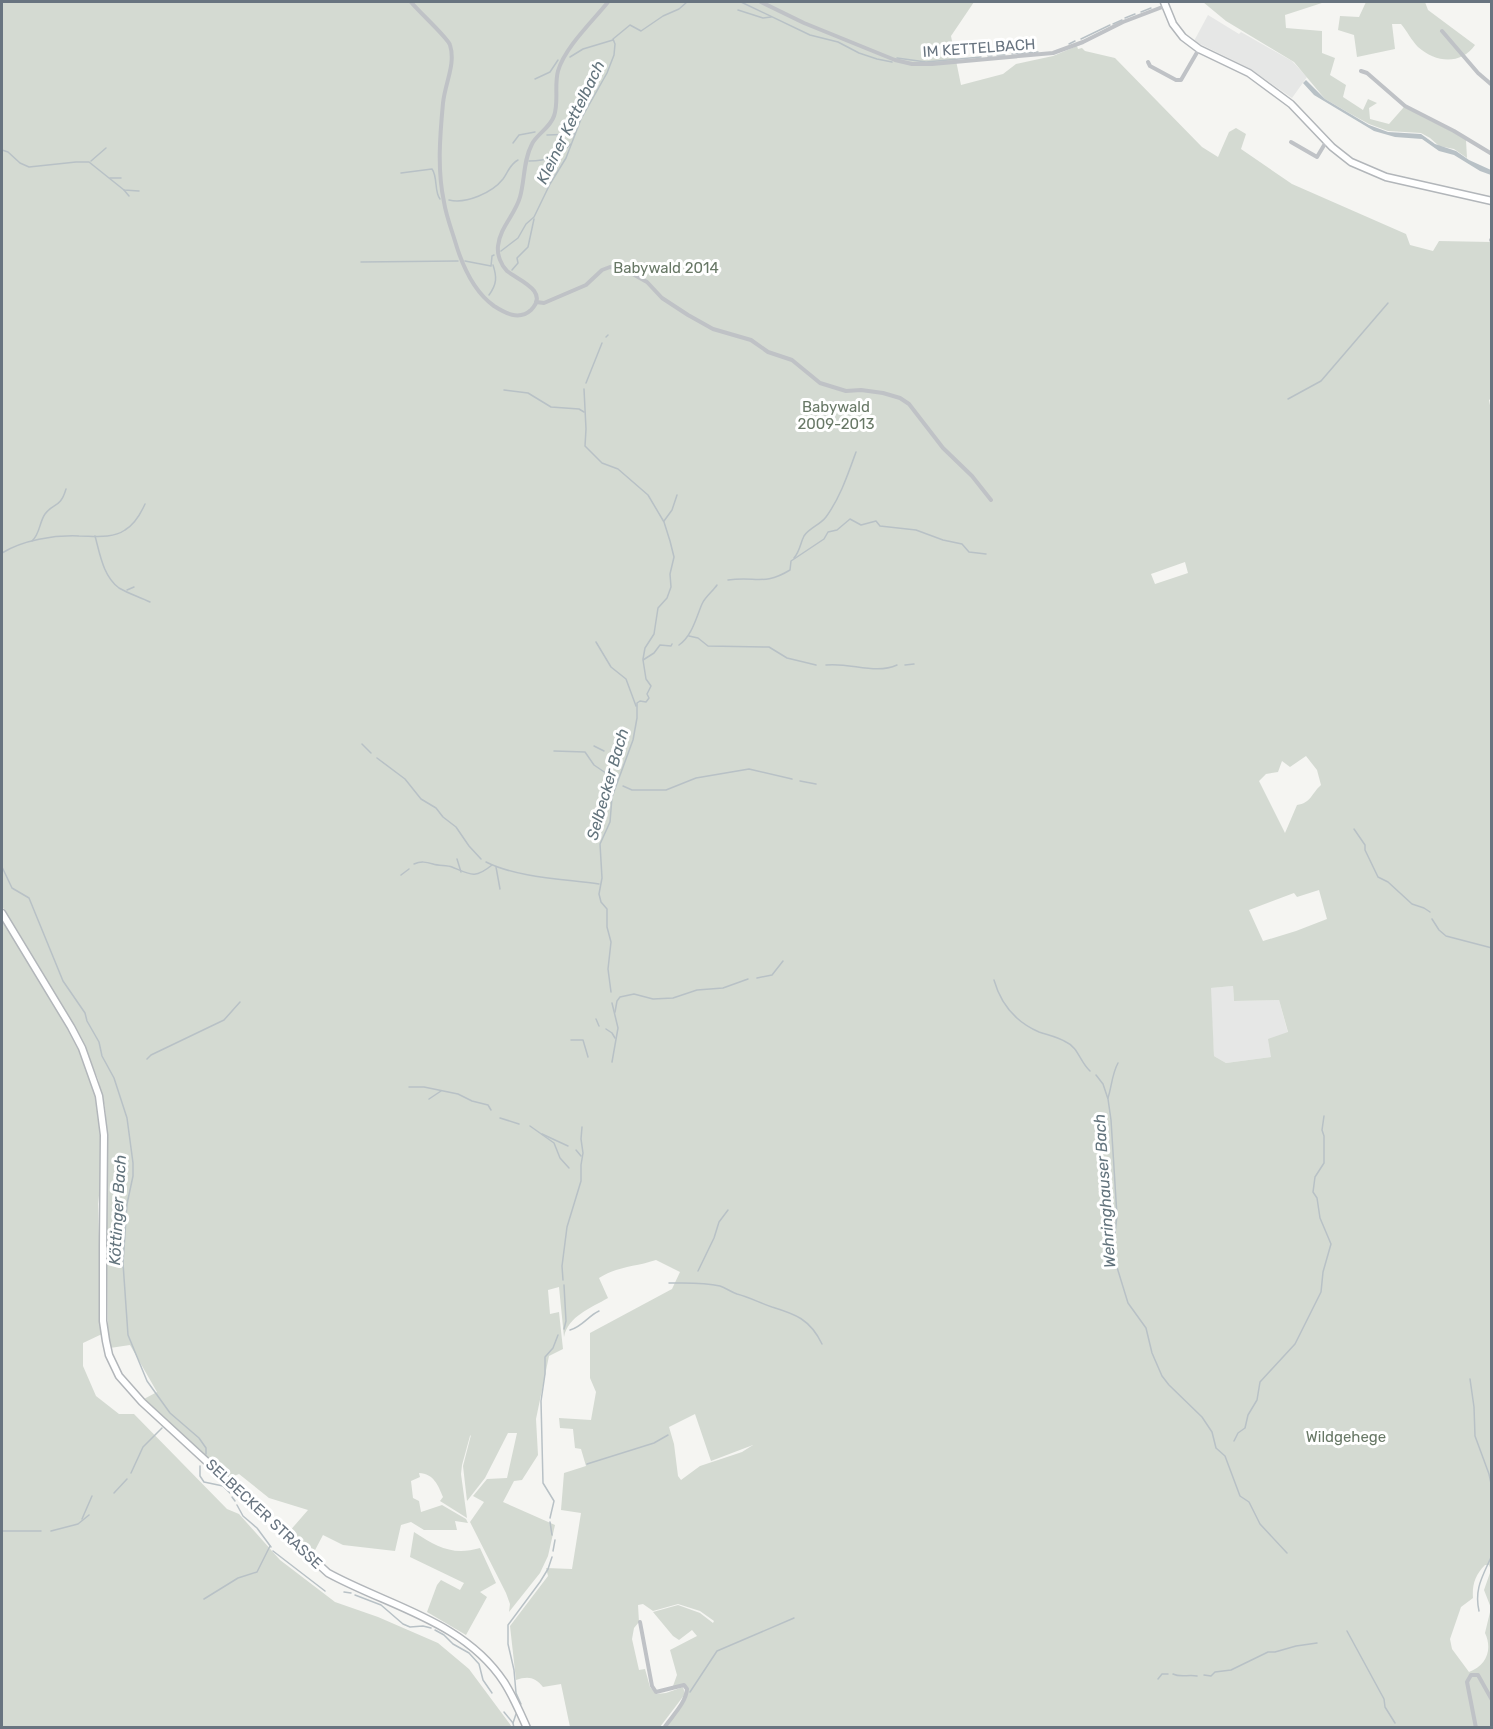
<svg xmlns="http://www.w3.org/2000/svg" width="1493" height="1729" font-family="Rubik,sans-serif">
  <style>
    .built { fill: #e6e7e6 }
    .green { fill: #d4dad2; fill-rule: evenodd }
    .water { fill: #b8c1c6 }
    .lines { fill: none; stroke-linecap: round; stroke-linejoin: round }
    .stream { stroke: #b8c1c6; stroke-width: 1.5 }
    .secondary-casing { stroke: #b2b6ba; stroke-width: 9 }
    .street { stroke: #bfc2c6; stroke-width: 4 }
    .secondary { stroke: #fff; stroke-width: 6 }
    .labels { text-anchor: middle; stroke-width: 6; stroke-linejoin: round; paint-order: stroke }
    .street-label { font-size: 15px; fill: #687480; stroke: #fff }
    .park-label { font-size: 15px; fill: #687866; stroke: #fff }
    .water-label { font-size: 16px; font-style: italic; fill: #63747d; stroke: #fff }
  </style>
  <rect width="100%" height="100%" fill="#f5f5f2"/>
  <!-- built -->
  <g class="built">
    <polygon points="1208,15 1239,34 1241,32 1292,61 1307,77 1292,98 1249,68 1194,41"/>
    <polygon points="1233,986 1234,1001 1279,1000 1288,1033 1271,1057 1226,1063 1214,1056 1210,988"/>
  </g>
  <!-- green -->
  <g class="green">
    <path d="M 2,2 L 974,2 L 951,36 L 961,85 L 1003,74 L 1016,64 L 1053,56 L 1077,46 L 1078,49 L 1082,48 L 1085,51 L 1115,58 L 1202,147 L 1218,157 L 1229,132 L 1236,128 L 1246,134 L 1241,149 L 1292,184 L 1406,234 L 1410,245 L 1433,251 L 1439,241 L 1491,242 L 1492,398 L 1489,400 L 1492,416 L 1491,1727 L 665,1727 C 673,1717 691,1700 687,1687 L 673,1686 L 677,1675 L 670,1650 L 697,1636 L 692,1630 L 679,1640 L 673,1636 L 653,1612 L 678,1605 L 700,1613 L 713,1623 L 714,1621 L 700,1611 L 678,1604 L 653,1611 L 643,1604 L 638,1605 L 639,1622 L 634,1628 L 632,1639 L 639,1670 L 645,1669 L 650,1687 L 656,1694 L 666,1693 L 683,1687 L 685,1694 L 660,1727 L 570,1727 L 561,1684 L 543,1687 C 535,1677 528,1676 516,1680 L 510,1626 L 548,1576 L 546,1568 L 572,1569 L 581,1513 L 561,1510 L 564,1473 L 586,1466 L 581,1449 L 575,1448 L 573,1429 L 560,1428 L 559,1418 L 591,1420 L 596,1392 L 590,1378 L 590,1333 L 672,1289 L 680,1272 L 656,1260 C 635,1267 618,1266 599,1278 L 608,1298 C 591,1308 568,1316 564,1337 L 559,1287 L 548,1290 L 550,1314 L 559,1312 L 563,1349 L 549,1356 L 536,1419 L 538,1455 L 522,1480 L 514,1481 L 503,1502 L 555,1525 L 548,1556 L 540,1573 L 509,1612 L 510,1604 L 506,1593 L 470,1522 L 484,1502 L 473,1496 L 487,1479 L 507,1478 L 517,1433 L 508,1433 L 485,1478 L 467,1501 L 463,1466 L 471,1435 L 470,1436 L 462,1465 L 461,1474 L 467,1518 L 440,1501 L 443,1497 C 438,1485 434,1474 419,1473 L 420,1477 L 411,1481 L 413,1498 L 419,1501 L 421,1512 L 442,1505 L 466,1519 L 468,1523 L 455,1521 L 457,1530 L 424,1530 L 411,1522 L 401,1525 L 395,1551 L 343,1545 L 323,1535 L 313,1554 L 288,1533 L 308,1510 L 269,1498 L 239,1474 L 229,1478 L 144,1399 L 157,1392 L 130,1345 L 110,1348 L 108,1337 L 106,1190 L 107,1134 L 105,1107 L 98,1079 L 79,1034 L 2,906 ZM 1185,562 L 1188,573 L 1155,584 L 1151,574 ZM 1306,756 L 1317,770 L 1321,785 C 1311,794 1311,803 1297,805 L 1285,833 L 1259,781 L 1266,774 L 1278,772 L 1282,761 L 1290,767 ZM 1319,890 L 1327,919 L 1296,931 L 1263,941 L 1249,910 L 1294,893 L 1297,897 ZM 1233,986 L 1234,1001 L 1279,1000 L 1288,1032 L 1268,1039 L 1271,1057 L 1226,1063 L 1214,1056 L 1211,988 ZM 695,1414 L 711,1461 L 753,1445 L 742,1452 L 700,1466 L 681,1480 L 678,1476 L 674,1444 L 669,1427 ZM 1485,1565 L 1489,1565 L 1491,1570 L 1484,1590 L 1491,1608 L 1485,1633 C 1493,1650 1486,1666 1469,1672 L 1452,1649 L 1450,1639 L 1461,1607 L 1473,1598 C 1472,1585 1475,1575 1485,1565 Z"/>
    <polygon points="1203,2 1325,2 1285,15 1286,28 1322,31 1322,53 1335,58 1330,75 1346,85 1343,97 1363,110 1368,99 1377,103 1369,108 1370,119 1389,124 1404,107 1453,132 1466,140 1467,158 1454,149 1439,146 1430,138 1421,133 1388,131 1369,124 1349,113 1325,99 1294,62 1226,21"/>
    <path d="M 1366,2 L 1425,2 L 1428,10 L 1475,45 C 1461,65 1436,63 1418,47 C 1412,41 1407,31 1401,24 L 1392,24 L 1395,49 L 1357,57 L 1354,35 L 1338,30 L 1340,16 L 1359,17 Z"/>
    <path d="M 2,918 C 37,976 85,1039 99,1107 C 104,1135 102,1175 98,1204 L 102,1334 L 83,1343 L 83,1366 L 96,1396 L 119,1414 L 134,1414 L 227,1509 L 239,1514 L 280,1560 L 335,1602 L 378,1617 L 438,1643 L 469,1669 L 512,1727 L 2,1727 Z"/>
    <path d="M 414,1532 C 437,1547 453,1556 480,1548 L 496,1583 L 480,1592 L 487,1597 L 466,1635 L 427,1612 L 437,1585 L 441,1580 L 460,1590 L 464,1583 L 410,1557 Z"/>
  </g>
  <!-- water -->
  <polygon class="water" points="1306,80 1325,99 1369,125 1388,132 1421,134 1435,144 1456,151 1469,160 1491,170 1491,175 1480,171 1454,155 1439,151 1422,139 1395,137 1374,131 1314,95 1303,83"/>
  <g class="lines">
    <!-- stream -->
    <g class="stream">
      <polyline points="741,2 810,35 838,42 859,53 877,59 892,62"/>
      <polyline points="738,10 763,18 771,17"/>
      <polyline points="1141,12 1151,8"/>
      <polyline points="1125,18 1135,14"/>
      <polyline points="1113,24 1122,20"/>
      <polyline points="1081,39 1110,25"/>
      <polyline points="1069,44 1075,41"/>
      <polyline points="1012,54 1038,52"/>
      <polyline points="997,55 1005,55"/>
      <polyline points="988,56 992,56"/>
      <polyline points="570,57 583,49 613,40"/>
      <polyline points="897,58 926,62 981,57"/>
      <polyline points="535,79 550,72 558,60"/>
      <polyline points="547,135 575,134"/>
      <polyline points="513,143 519,135 535,132"/>
      <polyline points="2,150 8,152 20,163 29,167 76,162 89,162 124,190 139,191"/>
      <polyline points="91,161 106,148"/>
      <path d="M 529,161 C 548,161 558,156 571,144"/>
      <path d="M 401,173 L 432,169 C 438,177 434,192 440,199"/>
      <polyline points="110,178 121,178"/>
      <polyline points="124,190 129,196"/>
      <path d="M 449,200 C 466,204 492,193 503,179 C 508,172 510,164 518,160"/>
      <polyline points="501,251 518,238 526,224 534,217 550,184 566,158 581,119 607,73 614,55 615,44 613,39 630,25 641,31 663,16 679,9 687,2"/>
      <polyline points="465,261 491,266 492,256 494,255"/>
      <polyline points="361,262 458,261"/>
      <polyline points="512,270 518,263 517,258 528,247 534,219"/>
      <path d="M 489,295 C 497,284 497,277 493,265"/>
      <polyline points="606,337 608,335"/>
      <polyline points="586,383 602,343"/>
      <polyline points="584,389 586,429 585,446 602,463 618,469 648,495 664,522 670,541 674,557 670,574 671,587 667,598 658,608 654,634 645,648 643,659"/>
      <polyline points="504,390 528,393 551,407 579,409 584,412"/>
      <polyline points="1288,399 1321,381 1388,303"/>
      <polyline points="664,521 672,510 677,495"/>
      <path d="M 95,536 C 100,554 103,576 119,588 C 129,594 140,597 150,602"/>
      <path d="M 32,541 C 40,534 39,523 45,514 C 54,502 60,509 66,489"/>
      <path d="M 2,553 C 23,540 54,535 79,536 C 94,536 112,539 125,530 C 135,524 141,513 145,504"/>
      <path d="M 794,558 C 800,551 800,544 804,536 C 809,528 820,525 826,517 C 840,498 848,474 856,452"/>
      <path d="M 728,580 C 756,576 764,586 790,570 L 791,561 L 824,539 L 828,532 L 837,530 L 850,519 L 861,525 L 876,521 L 880,526 L 916,530 L 943,540 L 962,544 L 969,552 L 986,554"/>
      <polyline points="127,590 134,587"/>
      <polyline points="689,636 698,638 708,646 769,647 787,658 816,665"/>
      <polyline points="596,642 611,667 626,679 636,706"/>
      <path d="M 679,645 C 692,636 696,618 702,604 C 705,597 713,591 717,585"/>
      <path d="M 826,665 C 850,662 875,675 897,665"/>
      <polyline points="905,665 914,664"/>
      <polyline points="362,744 371,753"/>
      <polyline points="594,746 604,751"/>
      <polyline points="554,751 585,752 594,765 616,780"/>
      <polyline points="377,758 405,779 421,799 436,808 443,817 456,827 469,846 481,859"/>
      <polyline points="800,781 816,784"/>
      <polyline points="623,786 632,790 666,790 696,778 749,769 792,779"/>
      <polyline points="1354,829 1365,845 1365,850 1378,877 1388,882 1412,904 1424,908 1430,912"/>
      <polyline points="457,859 461,872"/>
      <path d="M 486,862 C 518,878 564,879 599,884"/>
      <path d="M 414,864 C 421,861 426,862 433,864 C 439,866 447,865 452,867 C 471,875 475,879 492,865"/>
      <polyline points="2,867 12,888 29,898 63,981 85,1013 87,1021 99,1042 102,1056 114,1078 127,1118 133,1163 133,1176 127,1204 123,1263 128,1335 147,1381 170,1413 199,1438 206,1448 206,1454"/>
      <polyline points="496,867 500,889"/>
      <polyline points="401,875 409,869"/>
      <polyline points="1432,919 1439,930 1446,936 1492,948"/>
      <polyline points="757,978 772,975 783,961"/>
      <path d="M 994,980 C 1001,1005 1016,1022 1039,1032 C 1048,1035 1058,1037 1066,1042 C 1078,1047 1080,1062 1090,1071"/>
      <polyline points="611,992 608,969 611,942 607,927 607,909 601,902 599,894 602,878 600,844 610,822 612,797 633,740 637,718 637,703 640,701 646,702 649,698 647,694 651,686 646,679 643,660 654,653 660,645 671,646 672,644"/>
      <polyline points="615,1012 617,1001 620,997 634,994 653,999 673,998 697,990 723,988 748,979"/>
      <polyline points="596,1019 599,1026"/>
      <polyline points="606,1029 612,1033 615,1038"/>
      <polyline points="571,1040 583,1040 588,1057"/>
      <polyline points="147,1059 151,1055 224,1020 240,1002"/>
      <polyline points="612,1062 618,1028 612,1003"/>
      <polyline points="1096,1075 1103,1084 1108,1099 1111,1120 1117,1216 1114,1241 1116,1264 1128,1303 1146,1328 1152,1353 1162,1376 1169,1385 1202,1417 1212,1432 1216,1448 1225,1456 1240,1496 1249,1502 1260,1524 1287,1553"/>
      <polyline points="409,1087 424,1087 458,1094 472,1101 488,1105 491,1110"/>
      <path d="M 1108,1098 C 1112,1085 1112,1074 1118,1063"/>
      <polyline points="429,1099 441,1091"/>
      <polyline points="500,1118 519,1124"/>
      <polyline points="530,1126 554,1143 560,1158 569,1168"/>
      <polyline points="542,1134 568,1146"/>
      <polyline points="576,1150 581,1156"/>
      <polyline points="698,1271 714,1238 719,1222 728,1210"/>
      <polyline points="563,1280 562,1266 567,1227 581,1181 581,1165 583,1153 581,1139 582,1127"/>
      <path d="M 669,1283 C 686,1283 703,1282 720,1286 C 726,1288 731,1292 737,1294 C 749,1297 760,1303 772,1307 C 795,1314 810,1319 822,1344"/>
      <polyline points="564,1329 566,1321 564,1285"/>
      <path d="M 570,1330 C 582,1327 588,1316 599,1311"/>
      <polyline points="1470,1379 1474,1407 1475,1436 1489,1474 1492,1488"/>
      <polyline points="1234,1441 1238,1433 1245,1428 1248,1415 1257,1400 1260,1382 1295,1344 1321,1292 1323,1272 1331,1244 1320,1218 1317,1198 1313,1192 1315,1177 1324,1163 1324,1136 1322,1130 1324,1116"/>
      <polyline points="587,1464 654,1443 668,1435"/>
      <polyline points="200,1466 200,1476 204,1482 223,1486 230,1493"/>
      <polyline points="131,1473 143,1447 162,1428"/>
      <polyline points="114,1493 127,1479"/>
      <polyline points="232,1497 235,1501"/>
      <polyline points="237,1505 243,1516 257,1528 271,1547"/>
      <polyline points="550,1518 554,1501 543,1483 541,1401 545,1374 545,1357 553,1348 558,1335"/>
      <polyline points="82,1519 92,1496"/>
      <polyline points="550,1522 552,1535"/>
      <polyline points="2,1531 41,1531"/>
      <polyline points="51,1531 78,1524 89,1515"/>
      <polyline points="273,1551 325,1591"/>
      <polyline points="553,1551 555,1540"/>
      <polyline points="344,1592 351,1593"/>
      <polyline points="355,1595 381,1605 403,1624 410,1627 423,1626 431,1628"/>
      <polyline points="204,1599 238,1578 257,1572 270,1546"/>
      <path d="M 1479,1611 C 1474,1588 1483,1576 1492,1555"/>
      <polyline points="435,1630 444,1635 453,1644 469,1653 479,1664 483,1680 492,1693"/>
      <polyline points="1347,1631 1384,1699 1385,1707 1395,1723"/>
      <path d="M 1173,1674 C 1181,1678 1188,1674 1197,1676"/>
      <polyline points="1204,1675 1211,1676 1215,1672 1231,1670 1268,1652 1275,1652 1296,1646 1317,1643"/>
      <polyline points="1158,1679 1162,1674 1168,1674"/>
      <polyline points="690,1692 717,1651 794,1618"/>
      <polyline points="521,1704 516,1693 514,1670 508,1644 508,1625 540,1582 548,1569 552,1557"/>
      <polyline points="504,1712 513,1723"/>
      <polyline points="514,1728 513,1723 516,1714"/>
    </g>
    <!-- secondary casing -->
    <g class="secondary-casing">
      <g id="secondary">
        <polyline points="1164,2 1173,24 1183,37 1199,49 1249,73 1291,104 1332,147 1351,162 1386,177 1492,201"/>
        <path d="M 2,913 L 71,1027 L 82,1048 L 99,1096 L 104,1135 L 103,1247 L 103,1321 L 106,1341 L 109,1355 L 119,1376 L 142,1402 L 328,1573 C 388,1606 464,1621 504,1682 C 513,1696 520,1712 527,1728"/>
      </g>
    </g>
    <!-- street -->
    <g class="street">
      <path d="M 411,2 C 418,11 448,38 450,45 C 456,64 445,83 443,103 C 440,135 437,170 444,202 C 446,215 451,228 455,241 C 462,265 473,291 494,306 C 505,313 519,321 531,310 C 550,291 518,280 507,271 C 501,265 497,255 498,246 C 500,227 515,215 520,197 C 525,180 523,161 532,144 C 537,134 550,128 554,116 C 559,102 554,86 558,71 C 565,47 592,22 608,2"/>
      <polyline points="761,2 804,23 895,60 912,64 932,64 1053,53 1083,42 1123,22 1165,6"/>
      <polyline points="1442,31 1478,73 1492,85"/>
      <polyline points="1148,62 1150,66 1176,80 1181,80 1199,49"/>
      <polyline points="1361,71 1367,73 1405,106 1454,131 1492,154"/>
      <polyline points="1291,142 1317,157 1326,142"/>
      <polyline points="1491,240 1492,240"/>
      <polyline points="536,302 544,303 586,285 602,270 610,267 622,268 647,282 662,298 688,315 713,329 751,340 768,352 792,360 820,383 846,391 861,390 883,393 900,398 909,404 943,448 972,476 991,500"/>
      <path d="M 640,1622 L 652,1686 L 656,1692 L 684,1685 L 687,1689 C 686,1703 672,1716 664,1728"/>
      <polyline points="1476,1728 1467,1682 1471,1675 1478,1675 1492,1700"/>
    </g>
    <!-- secondary -->
    <use href="#secondary" class="secondary"/>
  </g>
  <g class="labels">
    <!-- street labels -->
    <g class="street-label">
      <text transform="translate(979 48) rotate(-4)" y="5">IM KETTELBACH</text>
      <text transform="translate(264 1514) rotate(43)" y="5">SELBECKER STRASSE</text>
    </g>
    <!-- park labels -->
    <g class="park-label">
      <text x="666" y="273">Babywald 2014</text>
      <text x="836" y="412">Babywald<tspan x="836" dy="17">2009-2013</tspan></text>
      <text x="1346" y="1442">Wildgehege</text>
    </g>
    <!-- water labels -->
    <g class="water-label">
      <text transform="translate(570 122) rotate(-64)" y="6">Kleiner Kettelbach</text>
      <text transform="translate(607 784) rotate(-74)" y="6">Selbecker Bach</text>
      <text transform="translate(1104 1191) rotate(-94)" y="6">Wehringhauser Bach</text>
      <text transform="translate(117 1210) rotate(-87)" y="6">Köttinger Bach</text>
    </g>
  </g>
  <!-- border -->
  <rect width="1493" height="1729" fill="none" stroke="#687480" stroke-width="6"/>
</svg>
